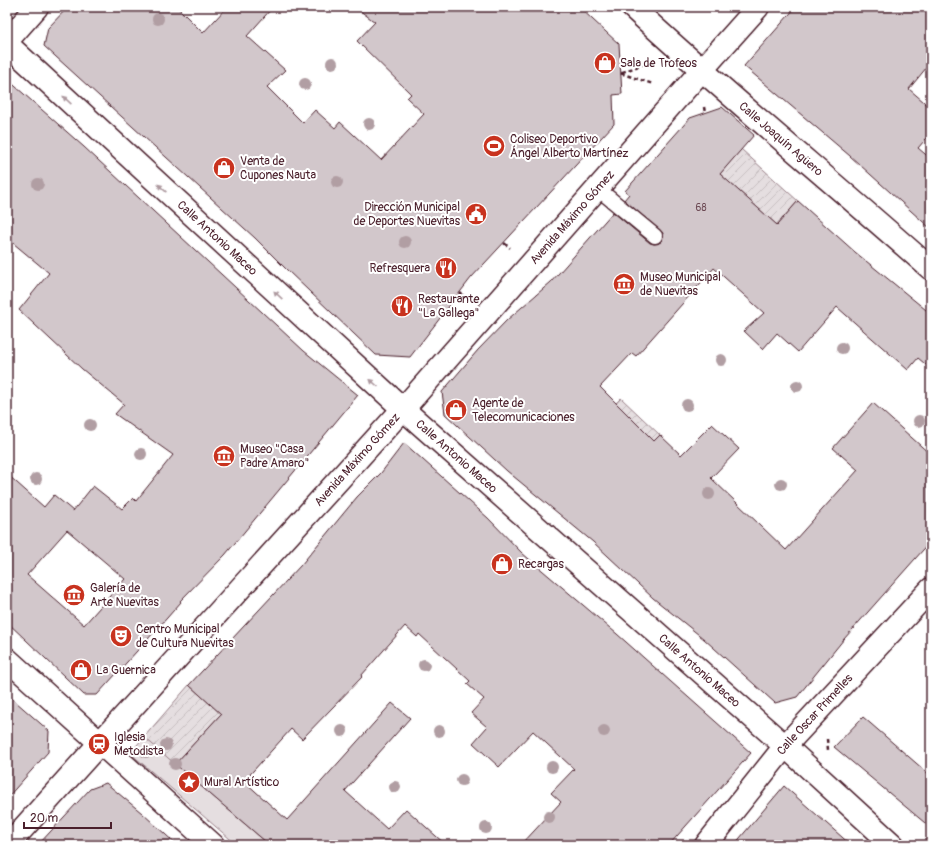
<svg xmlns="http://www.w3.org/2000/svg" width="938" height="852" font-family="Pangolin,sans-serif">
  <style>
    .green { fill: #e5dee0; stroke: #987e86 }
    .garden { fill: url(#garden-furrows); stroke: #987e86 }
    .building { fill: #d2c7cb; stroke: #4a1f2b; fill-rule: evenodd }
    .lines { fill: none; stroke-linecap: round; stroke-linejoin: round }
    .service-casing { stroke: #4a1f2b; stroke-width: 17 }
    .minor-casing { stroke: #4a1f2b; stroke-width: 25 }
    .tertiary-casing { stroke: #4a1f2b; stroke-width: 25 }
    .secondary-casing { stroke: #4a1f2b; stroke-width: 25 }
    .primary-casing { stroke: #4a1f2b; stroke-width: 25 }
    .path { stroke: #4a1f2b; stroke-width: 2.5; stroke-dasharray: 4 3; stroke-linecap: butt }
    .service { stroke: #fff; stroke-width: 14 }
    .minor { stroke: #fff; stroke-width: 22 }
    .tertiary { stroke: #fff; stroke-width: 22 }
    .secondary { stroke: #fff; stroke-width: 22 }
    .primary { stroke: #fff; stroke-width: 22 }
    .tree { fill: #b19ea3 }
    .oneway { fill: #ae9aa0 }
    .labels { text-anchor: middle; stroke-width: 4; stroke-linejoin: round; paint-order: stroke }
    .number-label { font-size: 10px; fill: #6c4953 }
    .poi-label { font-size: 12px; fill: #4a1f2b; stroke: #fff; text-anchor: start }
    .street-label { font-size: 12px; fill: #4a1f2b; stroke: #fff }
  </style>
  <defs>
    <pattern id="garden-furrows" width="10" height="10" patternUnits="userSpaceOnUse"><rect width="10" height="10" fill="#e5dee0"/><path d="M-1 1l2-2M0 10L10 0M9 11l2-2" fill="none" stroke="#c6bec0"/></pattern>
  </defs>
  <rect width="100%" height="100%" fill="#fff"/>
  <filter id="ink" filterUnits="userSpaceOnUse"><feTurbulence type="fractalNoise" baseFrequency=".025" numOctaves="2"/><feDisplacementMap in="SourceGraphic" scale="8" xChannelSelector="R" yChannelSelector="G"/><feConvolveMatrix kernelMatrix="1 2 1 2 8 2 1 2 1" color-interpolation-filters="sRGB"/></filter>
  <g filter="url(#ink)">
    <!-- green -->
    <polygon class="green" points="144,737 267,843 265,845 237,845 130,753"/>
    <!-- garden -->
    <g class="garden">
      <polygon points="741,149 798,201 777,225 720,174"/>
      <polygon points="621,398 660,435 628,467 616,403"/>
      <polygon points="189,685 221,714 175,764 144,737"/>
    </g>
    <!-- building -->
    <g class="building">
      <polygon points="68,7 177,7 203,33 227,7 273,7 247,36 285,70 267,87 303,123 315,110 335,128 340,122 381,160 424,114 407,98 411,94 357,41 375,22 355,7 579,7 619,44 622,94 613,95 614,124 471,278 410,357 376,355 287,270 255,238 44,46 48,28"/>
      <polygon points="796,7 931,7 931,62 909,89 931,108 931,133 918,148 931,159 931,229 850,156 744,66"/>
      <path d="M 7,79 L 84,147 L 304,351 L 358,395 L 225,555 L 180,601 L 181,602 L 167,618 L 97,695 L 84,695 L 7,622 L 7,474 L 44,507 L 54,495 L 73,511 L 93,486 L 122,509 L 133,498 L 136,501 L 173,455 L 115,414 L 124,404 L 82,369 L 19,310 L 49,273 L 7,238 ZM 67,530 L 125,579 L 84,625 L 27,575 Z"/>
      <polygon points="722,107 754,135 720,174 777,225 798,201 855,252 931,314 931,369 918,358 908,370 837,307 798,352 777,333 763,349 744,331 764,313 714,268 636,356 632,353 600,387 654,441 660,435 681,455 712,424 739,449 711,478 786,550 858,470 833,448 873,403 931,455 931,541 844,639 797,697 775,703 704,639 653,598 593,542 507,471 445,414 442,392 478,350 507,320 551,282 613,212 650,243 654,244 661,242 663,233 624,200 629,194 625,191 690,118"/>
      <polygon points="404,443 488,518 522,553 617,634 751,753 669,845 521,845 561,802 551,793 574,769 533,731 499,767 473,743 487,727 471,713 484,699 467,684 470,681 419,634 417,637 405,626 361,676 362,677 302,739 291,729 244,781 287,820 392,703 410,718 345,791 387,829 406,809 446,845 264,845 266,842 175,764 221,714 189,685 301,565 357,497 381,473"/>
      <polygon points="7,694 49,731 48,752 7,798"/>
      <polygon points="863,717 931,776 931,828 834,747"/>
      <polygon points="106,783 142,813 177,845 38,845 90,789"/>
      <polygon points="784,786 851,845 734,845"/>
    </g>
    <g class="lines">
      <!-- service casing -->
      <g class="service-casing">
        <polyline id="service" points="597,188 655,236"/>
      </g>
      <!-- minor casing -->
      <g class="minor-casing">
        <g id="minor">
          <polyline points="7,41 37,7"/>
          <path id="s1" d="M 7,44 L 403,409 L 785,746 L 893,845"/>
        </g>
      </g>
      <!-- tertiary casing -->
      <g class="tertiary-casing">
        <polyline id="tertiary" points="701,71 758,7"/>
      </g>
      <!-- secondary casing -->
      <g class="secondary-casing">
        <g id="secondary">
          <path id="s2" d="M 632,7 C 729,97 832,181 931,269"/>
          <path id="s3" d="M 99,744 L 403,409 L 701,71"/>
          <path id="s4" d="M 706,845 L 785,746 L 931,589"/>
        </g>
      </g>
      <!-- primary casing -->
      <g class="primary-casing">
        <g id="primary">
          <polyline points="7,659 213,845"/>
          <polyline points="8,845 99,744"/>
        </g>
      </g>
      <!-- path -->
      <g class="path">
        <polyline points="652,61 620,73 653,84"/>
        <polyline points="704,107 705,113"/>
        <polyline points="504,243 510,248"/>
        <polyline points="460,293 466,298"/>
        <polyline points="827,739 828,750"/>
      </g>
      <!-- service -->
      <use href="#service" class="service"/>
      <!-- minor -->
      <use href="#minor" class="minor"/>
      <!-- tertiary -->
      <use href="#tertiary" class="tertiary"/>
      <!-- secondary -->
      <use href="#secondary" class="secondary"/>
      <!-- primary -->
      <use href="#primary" class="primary"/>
    </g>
    <!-- trees -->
    <g class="tree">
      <circle cx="158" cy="19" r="6"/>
      <circle cx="332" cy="63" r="6"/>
      <circle cx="305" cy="84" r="6"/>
      <circle cx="369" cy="124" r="6"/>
      <circle cx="337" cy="182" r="6"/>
      <circle cx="38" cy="184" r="6"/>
      <circle cx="405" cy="242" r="6"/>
      <circle cx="842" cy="348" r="6"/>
      <circle cx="721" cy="360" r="6"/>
      <circle cx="797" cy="386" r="6"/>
      <circle cx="687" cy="405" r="6"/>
      <circle cx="919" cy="421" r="6"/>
      <circle cx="90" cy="425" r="6"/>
      <circle cx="141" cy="454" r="6"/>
      <circle cx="36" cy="479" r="6"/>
      <circle cx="781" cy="484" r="6"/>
      <circle cx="709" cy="494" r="6"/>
      <circle cx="424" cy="665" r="6"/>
      <circle cx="342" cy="731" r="6"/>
      <circle cx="439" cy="731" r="6"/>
      <circle cx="604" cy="731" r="6"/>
      <circle cx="166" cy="745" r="6"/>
      <circle cx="146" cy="752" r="6"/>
      <circle cx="175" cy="764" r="6"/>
      <circle cx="552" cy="767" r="6"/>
      <circle cx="462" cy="780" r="6"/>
      <circle cx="395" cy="787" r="6"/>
      <circle cx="549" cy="817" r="6"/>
      <circle cx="486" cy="828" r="6"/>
    </g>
    <!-- one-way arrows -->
    <defs><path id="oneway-solid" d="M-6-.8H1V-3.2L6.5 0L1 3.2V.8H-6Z"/></defs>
    <g class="oneway">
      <use href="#oneway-solid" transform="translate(67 100) rotate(-137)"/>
      <use href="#oneway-solid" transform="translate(162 188) rotate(-137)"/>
      <use href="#oneway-solid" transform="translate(278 295) rotate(-137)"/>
      <use href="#oneway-solid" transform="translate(374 383) rotate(-138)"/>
    </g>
  </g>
  <!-- icons -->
  <defs>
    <g id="shop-disc" transform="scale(1.15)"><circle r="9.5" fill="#c8321e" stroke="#fff"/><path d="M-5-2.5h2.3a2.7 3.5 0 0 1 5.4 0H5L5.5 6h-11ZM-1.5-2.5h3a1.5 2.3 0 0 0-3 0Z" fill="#fff"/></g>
    <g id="stadium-disc" transform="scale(1.15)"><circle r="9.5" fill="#c8321e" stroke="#fff"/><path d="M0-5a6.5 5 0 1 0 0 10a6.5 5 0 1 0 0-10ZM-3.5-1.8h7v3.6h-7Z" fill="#fff"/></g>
    <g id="civic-disc" transform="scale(1.15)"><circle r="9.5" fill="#c8321e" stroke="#fff"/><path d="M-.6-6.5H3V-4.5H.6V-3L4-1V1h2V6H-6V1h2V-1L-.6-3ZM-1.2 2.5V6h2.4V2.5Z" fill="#fff"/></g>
    <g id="restaurant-disc" transform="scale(1.15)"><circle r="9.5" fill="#c8321e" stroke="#fff"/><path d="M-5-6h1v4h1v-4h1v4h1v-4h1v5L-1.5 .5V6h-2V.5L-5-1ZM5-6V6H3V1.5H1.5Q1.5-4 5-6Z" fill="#fff"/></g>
    <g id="museum-disc" transform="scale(1.15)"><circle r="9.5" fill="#c8321e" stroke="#fff"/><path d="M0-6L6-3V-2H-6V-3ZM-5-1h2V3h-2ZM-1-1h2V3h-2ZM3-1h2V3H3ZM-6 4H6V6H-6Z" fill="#fff"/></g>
    <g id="theatre-disc" transform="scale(1.15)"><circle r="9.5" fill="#c8321e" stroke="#fff"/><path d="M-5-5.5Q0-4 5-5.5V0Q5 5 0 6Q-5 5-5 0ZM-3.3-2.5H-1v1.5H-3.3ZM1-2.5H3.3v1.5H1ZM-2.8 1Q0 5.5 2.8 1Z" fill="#fff"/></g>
    <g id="station-disc" transform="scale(1.15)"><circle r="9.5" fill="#c8321e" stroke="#fff"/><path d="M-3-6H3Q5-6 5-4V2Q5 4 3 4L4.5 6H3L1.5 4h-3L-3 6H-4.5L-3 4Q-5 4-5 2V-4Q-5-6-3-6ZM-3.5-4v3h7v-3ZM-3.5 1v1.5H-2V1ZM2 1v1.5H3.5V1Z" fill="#fff"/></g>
    <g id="sight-disc" transform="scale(1.15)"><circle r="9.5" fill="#c8321e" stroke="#fff"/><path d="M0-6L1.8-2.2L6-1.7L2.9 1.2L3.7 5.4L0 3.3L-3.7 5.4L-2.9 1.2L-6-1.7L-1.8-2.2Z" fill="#fff"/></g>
  </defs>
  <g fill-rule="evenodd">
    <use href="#shop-disc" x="605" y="63"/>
    <use href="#stadium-disc" x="494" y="146"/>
    <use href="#shop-disc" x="224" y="168"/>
    <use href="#civic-disc" x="476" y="214"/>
    <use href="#restaurant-disc" x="446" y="268"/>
    <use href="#museum-disc" x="624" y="284"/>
    <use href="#restaurant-disc" x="402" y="306"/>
    <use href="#shop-disc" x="456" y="410"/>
    <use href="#museum-disc" x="224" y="456"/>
    <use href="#shop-disc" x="502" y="564"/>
    <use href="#museum-disc" x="74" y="595"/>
    <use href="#theatre-disc" x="121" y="636"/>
    <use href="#shop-disc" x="81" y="670"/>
    <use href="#station-disc" x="99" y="744"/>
    <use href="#sight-disc" x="189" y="782"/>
  </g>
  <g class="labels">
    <!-- number labels -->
    <g class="number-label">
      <text x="701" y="211">68</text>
    </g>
    <!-- poi labels -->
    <g class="poi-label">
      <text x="620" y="67">Sala de Trofeos</text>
      <text x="510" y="143">Coliseo Deportivo<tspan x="510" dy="14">Ángel Alberto Martínez</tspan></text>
      <text x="240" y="165">Venta de<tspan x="240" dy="14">Cupones Nauta</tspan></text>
      <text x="460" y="211" text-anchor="end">Dirección Municipal<tspan x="460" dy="14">de Deportes Nuevitas</tspan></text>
      <text x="430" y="272" text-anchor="end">Refresquera</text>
      <text x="640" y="281">Museo Municipal<tspan x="640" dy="14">de Nuevitas</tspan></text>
      <text x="418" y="303">Restaurante<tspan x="418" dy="14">"La Gallega"</tspan></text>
      <text x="472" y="407">Agente de<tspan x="472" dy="14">Telecomunicaciones</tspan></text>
      <text x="240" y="453">Museo "Casa<tspan x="240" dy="14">Padre Amaro"</tspan></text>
      <text x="518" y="568">Recargas</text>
      <text x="90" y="592">Galería de<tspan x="90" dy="14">Arte Nuevitas</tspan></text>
      <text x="136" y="633">Centro Municipal<tspan x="136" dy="14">de Cultura Nuevitas</tspan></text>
      <text x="96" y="674">La Guernica</text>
      <text x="114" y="741">Iglesia<tspan x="114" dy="14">Metodista</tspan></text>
      <text x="204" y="786">Mural Artístico</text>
    </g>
    <!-- street labels -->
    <g class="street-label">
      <text dy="4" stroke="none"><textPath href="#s2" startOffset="199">Calle Joaquín Agüero</textPath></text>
      <text dy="4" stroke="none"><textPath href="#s3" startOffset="708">Avenida Máximo Gómez</textPath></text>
      <text dy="4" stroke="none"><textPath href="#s1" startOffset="286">Calle Antonio Maceo</textPath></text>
      <text dy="4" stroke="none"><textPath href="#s1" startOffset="610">Calle Antonio Maceo</textPath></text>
      <text dy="4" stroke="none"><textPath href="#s3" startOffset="384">Avenida Máximo Gómez</textPath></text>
      <text dy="4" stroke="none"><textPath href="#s1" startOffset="934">Calle Antonio Maceo</textPath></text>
      <text dy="4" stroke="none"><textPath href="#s4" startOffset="170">Calle Oscar Primelles</textPath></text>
    </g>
  </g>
  <!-- margin -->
  <rect width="938" height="852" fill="none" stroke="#fff" stroke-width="24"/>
  <rect x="12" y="12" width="914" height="828" fill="none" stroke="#4a1f2b" stroke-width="1.5" filter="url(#ink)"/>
  <!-- scale -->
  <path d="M24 822v6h87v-6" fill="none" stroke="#4a1f2b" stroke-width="2"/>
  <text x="30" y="822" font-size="12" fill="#4a1f2b" stroke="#ffffff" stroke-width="3" paint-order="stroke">20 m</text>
</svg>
